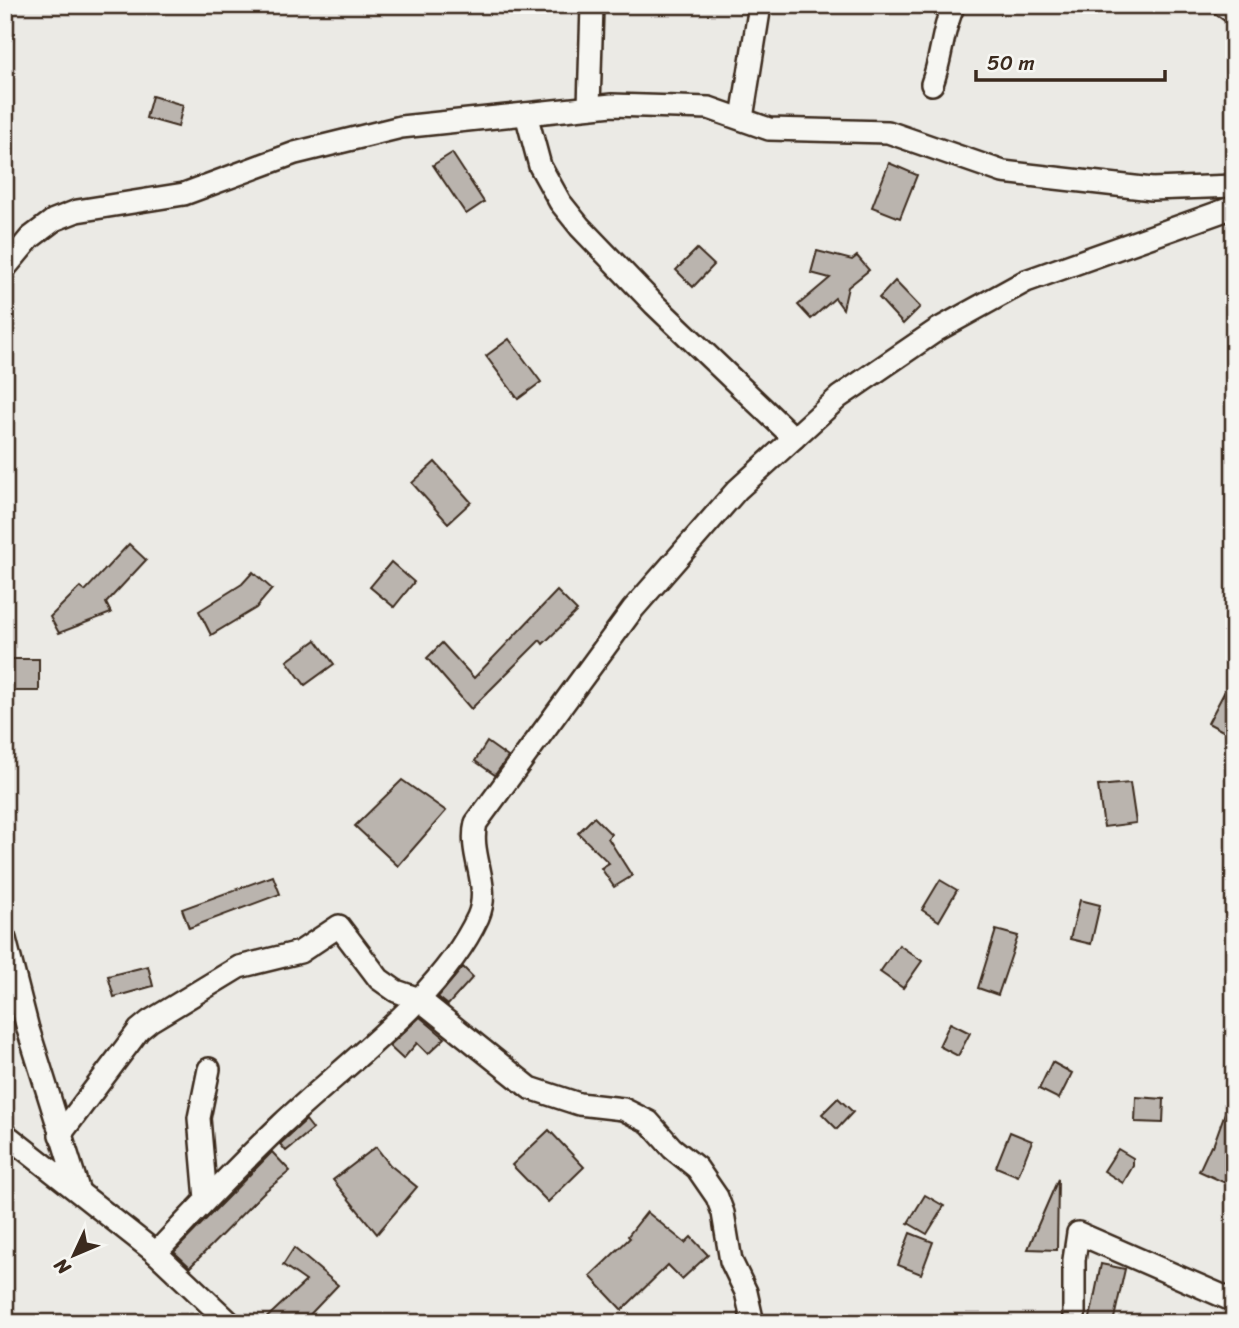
<svg xmlns="http://www.w3.org/2000/svg" width="1239" height="1328" font-family="Sriracha,sans-serif">
  <style>
    .building { fill: #bab4ae; stroke: #3b2a1e; stroke-width: 2 }
    .lines { fill: none; stroke-linecap: round; stroke-linejoin: round }
    .street-casing { stroke: #3b2a1e; stroke-width: 26 }
    .street { stroke: #f6f6f2; stroke-width: 21 }
  </style>
  <rect width="100%" height="100%" fill="#ebeae5"/>
  <filter id="ink" filterUnits="userSpaceOnUse"><feTurbulence type="fractalNoise" baseFrequency=".0143" numOctaves="2"/><feDisplacementMap in="SourceGraphic" scale="14" xChannelSelector="R" yChannelSelector="G"/><feConvolveMatrix kernelMatrix="1 2 1 2 8 2 1 2 1" color-interpolation-filters="sRGB"/></filter>
  <g filter="url(#ink)">
    <!-- building -->
    <g class="building">
      <polygon points="152,96 183,105 178,127 146,118"/>
      <polygon points="452,153 484,202 466,214 433,165"/>
      <polygon points="889,163 917,175 900,218 872,207"/>
      <polygon points="697,249 714,265 693,287 676,270"/>
      <polygon points="817,251 852,260 857,256 869,270 848,287 843,309 835,298 811,319 798,305 830,278 811,273"/>
      <polygon points="895,281 920,307 903,324 879,298"/>
      <polygon points="509,339 541,382 518,399 486,356"/>
      <polygon points="435,462 471,502 448,523 412,483"/>
      <polygon points="129,544 146,560 106,603 111,613 59,633 50,617 80,587 85,591"/>
      <polygon points="391,562 414,582 394,607 370,587"/>
      <polygon points="253,572 272,589 256,608 211,635 199,611 242,584"/>
      <polygon points="557,591 577,611 543,644 540,640 471,709 427,658 442,643 474,678"/>
      <polygon points="316,640 334,664 305,685 287,661"/>
      <polygon points="10,659 39,659 39,691 11,691"/>
      <polygon points="1234,674 1234,737 1208,723"/>
      <polygon points="487,742 508,757 495,775 475,761"/>
      <polygon points="402,780 446,811 398,866 355,826"/>
      <polygon points="1130,783 1136,823 1104,827 1098,786"/>
      <polygon points="594,817 611,834 608,838 632,876 614,887 601,868 609,863 578,833"/>
      <polygon points="273,876 280,894 189,928 182,909"/>
      <polygon points="940,880 957,890 939,921 922,910"/>
      <polygon points="1080,900 1100,905 1091,944 1070,939"/>
      <polygon points="996,930 1018,936 998,995 978,988"/>
      <polygon points="899,945 922,961 903,988 880,972"/>
      <polygon points="148,966 153,986 114,997 108,976"/>
      <polygon points="463,967 473,977 448,1005 438,997"/>
      <polygon points="420,1017 445,1038 428,1054 417,1043 403,1059 389,1046"/>
      <polygon points="950,1023 970,1033 958,1056 939,1046"/>
      <polygon points="1052,1062 1072,1073 1059,1099 1039,1089"/>
      <polygon points="1231,1096 1234,1097 1234,1187 1199,1171 1211,1145 1213,1146"/>
      <polygon points="1136,1097 1164,1099 1163,1123 1135,1122"/>
      <polygon points="838,1098 853,1112 837,1129 822,1114"/>
      <polygon points="306,1120 313,1129 286,1151 280,1144"/>
      <polygon points="549,1130 584,1167 548,1202 512,1165"/>
      <polygon points="1010,1132 1032,1141 1018,1176 996,1167"/>
      <polygon points="376,1147 390,1165 417,1187 377,1234 333,1180"/>
      <polygon points="1118,1149 1133,1158 1133,1166 1123,1183 1104,1171"/>
      <polygon points="272,1152 290,1171 263,1193 190,1267 174,1252"/>
      <polygon points="1058,1179 1057,1250 1028,1249 1035,1232"/>
      <polygon points="925,1195 944,1206 927,1234 908,1223"/>
      <polygon points="647,1212 685,1243 691,1237 708,1255 682,1279 668,1265 622,1310 590,1276 630,1238 628,1236"/>
      <polygon points="910,1233 933,1242 921,1274 898,1265"/>
      <polygon points="294,1248 338,1285 302,1323 261,1323 306,1281 283,1265"/>
      <polygon points="1101,1264 1125,1269 1113,1323 1089,1323"/>
    </g>
    <g class="lines">
      <!-- street casing -->
      <g class="street-casing">
        <g id="street">
          <polyline points="1223,5 1234,13"/>
          <path d="M 932,84 C 942,58 942,29 954,5"/>
          <polyline points="589,107 592,5"/>
          <polyline points="526,114 540,166 560,202 580,227 654,304 794,438"/>
          <polyline points="742,118 760,5"/>
          <polyline points="5,268 30,238 54,220 77,211 184,194 295,153 401,127 612,105 709,108 769,129 888,132 1003,172 1152,189 1234,186"/>
          <polyline points="5,939 28,1029 78,1189"/>
          <polyline points="5,1134 156,1253 230,1323"/>
          <polyline points="60,1135 139,1030 150,1021 239,967 300,952 339,926 379,979 396,991 419,999 530,1088 579,1104 623,1109 649,1122 672,1148 697,1168 717,1197 723,1213 731,1261 746,1292 753,1323"/>
          <polyline points="206,1199 199,1118 209,1069"/>
          <path d="M 156,1253 C 197,1209 239,1165 282,1124 C 345,1064 441,997 478,917 C 492,885 468,855 476,823 L 633,609 L 737,490 L 839,397 L 937,330 L 1026,281 L 1234,207"/>
          <polyline points="1074,1323 1074,1260 1078,1233 1234,1301"/>
        </g>
      </g>
      <!-- street -->
      <use href="#street" class="street"/>
    </g>
  </g>
  <!-- margin -->
  <rect width="1239" height="1328" fill="none" stroke="#f6f6f2" stroke-width="28"/>
  <rect x="14" y="14" width="1211" height="1300" fill="none" stroke="#3b2a1e" stroke-width="2.5" filter="url(#ink)"/>
  <!-- north arrow -->
  <g transform="translate(74 1255) rotate(226)" stroke="#f6f6f2" stroke-width="5" paint-order="stroke">
  <path d="M0-5L12 26L0 18L-12 26Z" fill="#3b2a1e"/>
  <text y="-10" font-size="19" font-weight="bold" text-anchor="middle" fill="#3b2a1e">N</text>
  </g>
  <!-- scale -->
  <path d="M976 70v10h189v-10" fill="none" stroke="#3b2a1e" stroke-width="3.5"/>
  <text x="987" y="70" font-size="21" fill="#3b2a1e" stroke="#f6f6f2" stroke-width="5" paint-order="stroke">50 m</text>
</svg>
